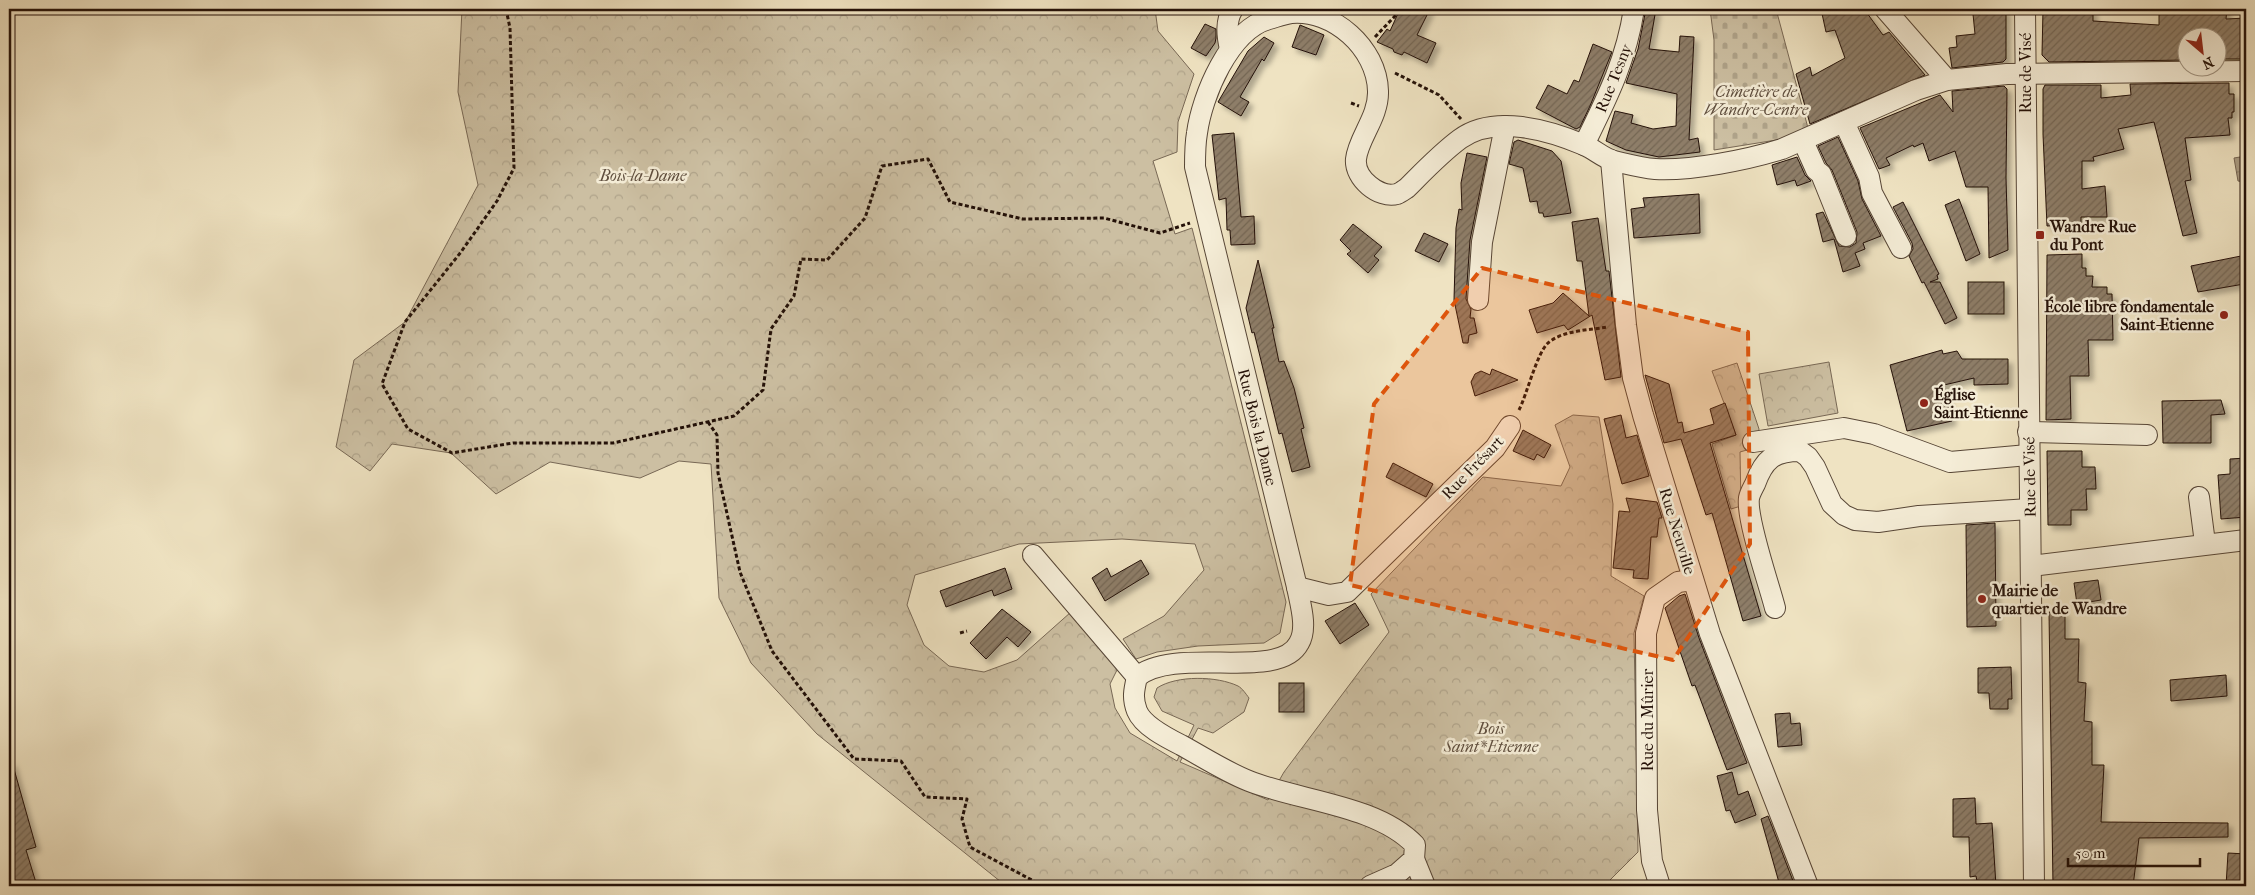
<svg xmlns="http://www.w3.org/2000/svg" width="2255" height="895" font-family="'IM FELL French Canon',serif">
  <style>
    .forest { fill: url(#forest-crowns); stroke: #786855 }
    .cemetery { fill: url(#cemetery-stones); stroke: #786855 }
    .water { fill: url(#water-ripples); stroke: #746452 }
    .building { fill: url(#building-hatch); stroke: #241108; filter: url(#shadow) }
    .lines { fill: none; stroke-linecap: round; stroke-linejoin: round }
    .minor-casing { stroke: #574636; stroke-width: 22 }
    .path { stroke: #241108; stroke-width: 3; stroke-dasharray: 4 2.5; stroke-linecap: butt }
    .minor { stroke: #f5edd7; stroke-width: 20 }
    .marked { fill: #de550c; fill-opacity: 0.2; stroke: #de550c; stroke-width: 4; stroke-dasharray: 10 6; stroke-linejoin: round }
    .poi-dot { fill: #8f2418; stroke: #f5edd7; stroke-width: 2 }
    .labels { text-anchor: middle; stroke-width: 5; stroke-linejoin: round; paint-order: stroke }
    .street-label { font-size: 16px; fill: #241108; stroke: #f5edd7 }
    .park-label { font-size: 16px; font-style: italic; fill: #5f4e3e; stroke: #f5edd7 }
    .poi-label { font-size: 16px; font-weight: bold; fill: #241108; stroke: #f5edd7; text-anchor: start }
  </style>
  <defs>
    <pattern id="forest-crowns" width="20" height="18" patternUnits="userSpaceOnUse" patternTransform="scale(1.25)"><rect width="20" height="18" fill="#ccbfa2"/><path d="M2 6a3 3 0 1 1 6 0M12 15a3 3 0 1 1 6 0" fill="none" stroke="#afa38a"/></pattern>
    <pattern id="cemetery-stones" width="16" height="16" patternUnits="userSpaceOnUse" patternTransform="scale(1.25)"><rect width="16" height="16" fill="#ccbfa2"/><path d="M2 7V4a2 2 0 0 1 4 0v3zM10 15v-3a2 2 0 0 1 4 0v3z" fill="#afa38a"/></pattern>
    <pattern id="water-ripples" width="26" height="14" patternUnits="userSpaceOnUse" patternTransform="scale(1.25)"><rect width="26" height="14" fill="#aa9c83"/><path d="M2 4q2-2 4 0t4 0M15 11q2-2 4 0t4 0" fill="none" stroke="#8a7e69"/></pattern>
    <pattern id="building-hatch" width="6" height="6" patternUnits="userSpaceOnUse" patternTransform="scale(1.25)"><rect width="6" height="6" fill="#8e7e69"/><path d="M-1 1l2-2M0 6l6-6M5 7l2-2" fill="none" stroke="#746654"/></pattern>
    <filter id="shadow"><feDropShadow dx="4.5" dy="4.5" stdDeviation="2.5" flood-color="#0004"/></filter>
  </defs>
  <rect width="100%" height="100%" fill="#efe3c2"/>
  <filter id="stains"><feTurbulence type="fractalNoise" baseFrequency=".004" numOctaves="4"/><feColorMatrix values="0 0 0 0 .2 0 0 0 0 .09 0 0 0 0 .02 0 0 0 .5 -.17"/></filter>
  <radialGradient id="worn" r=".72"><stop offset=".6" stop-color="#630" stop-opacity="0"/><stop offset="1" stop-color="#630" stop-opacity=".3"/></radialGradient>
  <!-- forest -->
  <g class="forest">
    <path d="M 462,9 L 1155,9 L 1158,31 L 1194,74 L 1178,122 L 1177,152 L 1153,161 L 1175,234 L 1192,228 L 1286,602 L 1280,633 L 1264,643 L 1198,646 L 1157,652 L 1136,659 L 1123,639 L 1164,616 L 1204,570 L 1195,544 L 1122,539 L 1019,544 L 915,575 L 907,605 L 924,645 L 949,666 L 984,672 L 1017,660 L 1071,612 L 1118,668 L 1110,684 L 1115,708 L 1130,733 L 1177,761 L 1194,725 L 1162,711 L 1154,697 L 1157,688 C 1177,675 1217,676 1238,686 C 1242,688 1246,694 1249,698 L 1244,712 L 1213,733 L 1198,728 L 1180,762 L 1268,800 L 1284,772 L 1389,632 L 1371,594 L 1483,477 L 1561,486 L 1570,467 L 1555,425 L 1573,415 L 1599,417 L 1613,504 L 1611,576 L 1644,596 L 1634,633 L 1638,852 L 1604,886 L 1006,886 L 817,734 L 751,663 L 719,598 L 711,464 L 679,461 L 640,478 L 550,462 L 496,494 L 451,453 L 392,444 L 370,471 L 336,447 L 354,360 L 405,322 L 478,185 L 458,92 Z"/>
    <polygon points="1829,362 1838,413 1768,426 1759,374"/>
    <polygon points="1737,363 1759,429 1757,447 1740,452 1741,506 1731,509 1712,444 1736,435 1712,371"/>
  </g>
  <!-- cemetery -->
  <polygon class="cemetery" points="1710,9 1776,9 1808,128 1789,138 1714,150 1714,40"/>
  <!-- water -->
  <polygon class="water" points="2246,156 2246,182 2238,181 2234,158"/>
  <!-- building -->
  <g class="building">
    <polygon points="1400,9 1430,9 1417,35 1436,43 1427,63 1404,52 1402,55 1394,52 1393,49 1377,42 1387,29 1390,31"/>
    <polygon points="1646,9 1656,9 1649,49 1679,52 1680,36 1694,37 1689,140 1698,138 1700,152 1659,157 1626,150 1606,141 1615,111 1633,115 1631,123 1653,129 1676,126 1677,94 1626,83 1638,49"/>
    <polygon points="1821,9 1864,9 1883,35 1889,32 1925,75 1810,124 1796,74 1810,67 1812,76 1845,58 1835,30 1826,32"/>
    <polygon points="1979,9 2006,9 2006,59 2003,62 1952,68 1949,48 1957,47 1956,36 1975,34 1973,14 1980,13"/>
    <polygon points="2043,9 2093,9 2093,21 2159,25 2159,10 2227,9 2226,19 2246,18 2246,59 2218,59 2218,38 2188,38 2188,60 2049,62 2042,55"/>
    <polygon points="1205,24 1216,29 1216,38 1215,43 1206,56 1191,48"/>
    <polygon points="1300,25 1324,35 1316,55 1292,47"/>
    <polygon points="1264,37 1274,43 1264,61 1262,59 1240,97 1249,102 1241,116 1218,102 1248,51"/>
    <polygon points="1593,44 1612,52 1590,106 1580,127 1576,129 1536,108 1548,85 1567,94 1574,80 1579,82"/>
    <polygon points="2229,83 2229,94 2234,94 2234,112 2232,112 2232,118 2228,118 2230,135 2185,138 2191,180 2185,181 2197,233 2183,236 2154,122 2118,129 2124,149 2093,157 2094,161 2082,161 2082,189 2105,186 2107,217 2081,217 2081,224 2047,226 2043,134 2043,89 2045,85 2101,85 2101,98 2131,95 2130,84"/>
    <polygon points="2004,86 2007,89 2006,178 2008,250 1989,258 1988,187 1966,187 1955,151 1929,161 1923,143 1914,147 1913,145 1886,158 1890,165 1879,169 1860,128 1940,95 1953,112 1952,91"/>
    <polygon points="1234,133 1241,217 1254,216 1255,244 1231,245 1230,230 1227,230 1226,198 1219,200 1212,135"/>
    <polygon points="1838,137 1858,181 1862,199 1881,236 1863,243 1865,249 1855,253 1860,266 1843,272 1834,239 1823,242 1816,214 1823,212 1839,246 1850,247 1856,243 1857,232 1832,170 1826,163 1818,146"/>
    <polygon points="1518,140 1552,151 1561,161 1571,213 1544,217 1543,213 1539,213 1537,201 1530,202 1523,168 1509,164 1514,142"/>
    <polygon points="1467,153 1487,157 1470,240 1466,299 1471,309 1470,318 1474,318 1477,333 1469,335 1468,343 1463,343 1454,300 1456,228 1459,209 1462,210 1461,183"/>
    <polygon points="1797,157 1805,175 1811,181 1797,186 1795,180 1777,185 1772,165"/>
    <polygon points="1699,194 1700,233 1634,238 1631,209 1645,207 1643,198"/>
    <polygon points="1959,199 1980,254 1966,261 1945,205"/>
    <polygon points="1903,202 1939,274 1937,275 1938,279 1930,282 1940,282 1957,318 1945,324 1924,282 1922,283 1909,256 1913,249 1912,243 1893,207"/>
    <polygon points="1598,218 1606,271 1609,271 1621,377 1605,380 1592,315 1568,330 1564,325 1537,333 1529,310 1553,303 1563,293 1589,316 1582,261 1577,261 1572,222"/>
    <polygon points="1353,224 1382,247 1374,256 1379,260 1368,273 1347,254 1351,251 1340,240"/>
    <polygon points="1424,233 1448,244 1439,262 1415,251"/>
    <polygon points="2082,254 2082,268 2086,268 2086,276 2093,276 2092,287 2107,287 2107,294 2112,294 2113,340 2088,340 2089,376 2070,376 2071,419 2046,420 2047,255"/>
    <polygon points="2246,255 2246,277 2243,278 2244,284 2198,292 2191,266"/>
    <polygon points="1258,260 1274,328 1272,328 1279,362 1284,361 1294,388 1304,428 1301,429 1310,467 1292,472 1282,433 1279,434 1254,332 1252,333 1246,308"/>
    <rect x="1968" y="282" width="36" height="32"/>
    <polygon points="1942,350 1943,354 1957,351 1962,359 2008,359 2008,384 1974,385 1974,378 1944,385 1952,421 1907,431 1890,365"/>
    <polygon points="1492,369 1518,380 1475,396 1471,382 1475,374 1481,371 1490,375"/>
    <polygon points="1645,375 1669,384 1678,423 1682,422 1684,433 1714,424 1710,409 1725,403 1736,435 1710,443 1761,616 1743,621 1712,513 1706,515 1681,439 1664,443"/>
    <polygon points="2221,400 2225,414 2211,415 2211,443 2163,443 2162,401"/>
    <polygon points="1621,415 1626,438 1637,435 1649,476 1622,484 1604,419"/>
    <polygon points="1523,430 1551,445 1544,458 1537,454 1534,460 1513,451"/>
    <polygon points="2047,451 2082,451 2082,467 2095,467 2096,489 2086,489 2087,510 2071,510 2071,525 2048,525"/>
    <polygon points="2246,458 2246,517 2221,519 2218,475 2230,474 2230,459"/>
    <polygon points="1393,463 1433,484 1426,497 1386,477"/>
    <polygon points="1626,498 1657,502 1662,518 1659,518 1657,537 1651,537 1648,579 1633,578 1634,570 1613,568 1619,511 1630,512"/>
    <polygon points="1995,523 1996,626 1967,627 1966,525"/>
    <polygon points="1141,560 1149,574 1105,601 1092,578 1107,568 1111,577"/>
    <polygon points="1005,568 1012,589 994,596 992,590 946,607 940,591"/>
    <polygon points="2098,580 2101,600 2077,604 2074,583"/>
    <polygon points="1685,594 1699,638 1747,763 1727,770 1695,685 1692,686 1665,608 1679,596"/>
    <polygon points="1355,603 1369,625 1340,644 1325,621"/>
    <polygon points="1002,609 1031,632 1018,647 1007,637 986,659 970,643"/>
    <polygon points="2049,612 2065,612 2065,639 2079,639 2078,682 2086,683 2084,721 2092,722 2092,765 2104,765 2101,822 2228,823 2228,837 2139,838 2133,886 2053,886"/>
    <polygon points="2011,667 2012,699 2008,699 2008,709 1990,709 1989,693 1978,693 1978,668"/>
    <polygon points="2226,675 2227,696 2171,701 2170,680"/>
    <rect x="1279" y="683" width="25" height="29"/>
    <polygon points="1790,713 1791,724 1800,723 1802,745 1778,747 1775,714"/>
    <polygon points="12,762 36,847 26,850 37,886 9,886 9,763"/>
    <polygon points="1732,772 1738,795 1748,791 1756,815 1735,823 1730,810 1726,811 1717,776"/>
    <polygon points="1975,798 1976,824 1992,823 1996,886 1978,886 1976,876 1970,877 1969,837 1953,837 1953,799"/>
    <polygon points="1768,816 1795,886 1780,886 1761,819"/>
    <polygon points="2228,853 2246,854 2246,886 2226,886"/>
  </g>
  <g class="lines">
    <!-- minor casing -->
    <g class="minor-casing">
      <g id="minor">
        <polyline points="1885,9 1947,80"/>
        <polyline points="2025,9 2034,886"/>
        <path d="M 1230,49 C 1227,36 1225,21 1233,9"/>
        <polyline points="1844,122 1869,177 1872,193 1901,248"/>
        <polyline points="1803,141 1816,170 1821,174 1846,236"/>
        <path d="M 1584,145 C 1607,98 1626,61 1634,9"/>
        <polyline points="1611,160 1626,325 1633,378 1643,415 1710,634 1808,886"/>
        <polyline points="1478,300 1482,242 1505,126"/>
        <polyline points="2028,432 2147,435"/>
        <polyline points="1753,442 1844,428 1874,434 1950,462 2028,455"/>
        <polyline points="2199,497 2205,543"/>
        <polyline points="1033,555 1137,677"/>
        <polyline points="2031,566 2246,540"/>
        <polyline points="1297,587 1329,595 1347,592 1495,448 1510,426"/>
        <path d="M 1775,608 C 1769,584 1746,519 1749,498 C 1750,493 1753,488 1755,484 C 1764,459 1774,451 1800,451 L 1808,457 L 1815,467 L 1832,504 L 1844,515 L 1855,520 L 1878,522 L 1919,516 L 2030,509"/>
        <polyline points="1414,859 1425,886"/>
        <path d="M 1370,886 L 1397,874 L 1414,859 L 1415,845 C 1377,805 1299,801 1249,781 C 1226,772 1203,757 1181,745 C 1167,738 1143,726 1137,711 C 1132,698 1134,690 1137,677 C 1176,645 1279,682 1299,643 C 1308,628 1300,603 1297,587 L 1195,167 C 1195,156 1195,144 1197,133 C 1202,96 1229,30 1269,19 C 1276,17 1284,14 1291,13 C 1333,9 1377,48 1378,91 C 1379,117 1358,138 1356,159 C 1354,178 1379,199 1397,194 C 1400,193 1404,190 1407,188 C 1424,171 1441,153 1460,139 C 1494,114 1549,130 1584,145 C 1594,149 1603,158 1614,161 C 1627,164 1642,168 1655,169 C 1691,171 1747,160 1782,149 L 1916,90 L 1947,80 L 2007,74 L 2246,71"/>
        <polyline points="1660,886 1652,861 1647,810 1646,633 1655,598 1678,582 1693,580"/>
      </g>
    </g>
    <!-- path -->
    <g class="path">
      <polyline points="506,9 510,28 514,168 497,201 461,252 405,322 382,384 408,429 452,453 513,443 613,443 734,416 763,390 771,329 794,296 801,259 827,260 865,218 882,166 928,159 950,202 1023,219 1104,218 1160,233 1190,223"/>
      <polyline points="1375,37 1395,16 1398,9"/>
      <polyline points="1395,73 1439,95 1461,119"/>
      <polyline points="1351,103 1359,106"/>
      <path d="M 1519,410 C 1527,394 1537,353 1548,343 C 1563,330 1590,330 1608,327"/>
      <polyline points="708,422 717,435 718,473 740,572 772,651 854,759 901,761 925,797 967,799 962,819 970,847 1043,886"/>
      <polyline points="960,633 967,631"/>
    </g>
    <!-- minor -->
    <use href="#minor" class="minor"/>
  </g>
  <!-- marked area -->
  <path class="marked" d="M 1482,268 L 1748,332 L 1750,544 L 1673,660 L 1350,585 L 1374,404 Z"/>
  <!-- markers -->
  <g class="poi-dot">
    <rect x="2035" y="230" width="10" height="10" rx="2.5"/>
    <circle cx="2224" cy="315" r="5"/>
    <circle cx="1924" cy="403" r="5"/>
    <circle cx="1982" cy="599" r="5"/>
  </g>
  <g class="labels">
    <!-- street labels -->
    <g class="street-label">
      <text transform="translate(2025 73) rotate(-90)" y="6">Rue de Visé</text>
      <text transform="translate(1613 78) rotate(-68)" y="6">Rue Tesny</text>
      <text transform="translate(1258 427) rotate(76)" y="6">Rue Bois la Dame</text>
      <text transform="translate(1472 467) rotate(-46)" y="6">Rue Frésart</text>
      <text transform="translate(2029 477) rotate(-91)" y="6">Rue de Visé</text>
      <text transform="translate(1678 531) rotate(73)" y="6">Rue Neuville</text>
      <text transform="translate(1647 720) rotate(-90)" y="6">Rue du Mûrier</text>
    </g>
    <!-- park labels -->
    <g class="park-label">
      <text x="1756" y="97">Cimetière de<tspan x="1756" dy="18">Wandre-Centre</tspan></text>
      <text x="643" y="181">Bois-la-Dame</text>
      <text x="1491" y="734">Bois<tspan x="1491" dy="18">Saint*Etienne</tspan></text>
    </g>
    <!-- poi labels -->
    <g class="poi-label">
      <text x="2050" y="232">Wandre Rue<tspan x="2050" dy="18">du Pont</tspan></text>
      <text x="2214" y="312" text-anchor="end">École libre fondamentale<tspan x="2214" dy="18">Saint-Etienne</tspan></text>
      <text x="1934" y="400">Église<tspan x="1934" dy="18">Saint-Etienne</tspan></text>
      <text x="1992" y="596">Mairie de<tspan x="1992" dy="18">quartier de Wandre</tspan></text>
    </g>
  </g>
  <!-- margin -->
  <rect width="2255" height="895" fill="none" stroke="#efe3c2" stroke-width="30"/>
  <rect x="10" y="10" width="2235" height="875" fill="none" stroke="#241108" stroke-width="2.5"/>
  <rect x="15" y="15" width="2225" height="865" fill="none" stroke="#241108"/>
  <!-- north arrow -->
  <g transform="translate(2202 52) rotate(152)"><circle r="24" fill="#f5edd7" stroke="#a19584"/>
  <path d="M0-4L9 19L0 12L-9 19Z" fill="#8f2418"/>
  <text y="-8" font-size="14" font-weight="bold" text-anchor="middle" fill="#241108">N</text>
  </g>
  <!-- scale -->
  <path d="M2068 858v8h132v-8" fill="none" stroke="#241108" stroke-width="2.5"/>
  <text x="2075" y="858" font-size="15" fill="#241108" stroke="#f5edd7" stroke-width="4" paint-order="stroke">50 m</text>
  <rect width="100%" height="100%" filter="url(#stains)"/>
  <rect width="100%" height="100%" fill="url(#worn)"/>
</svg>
